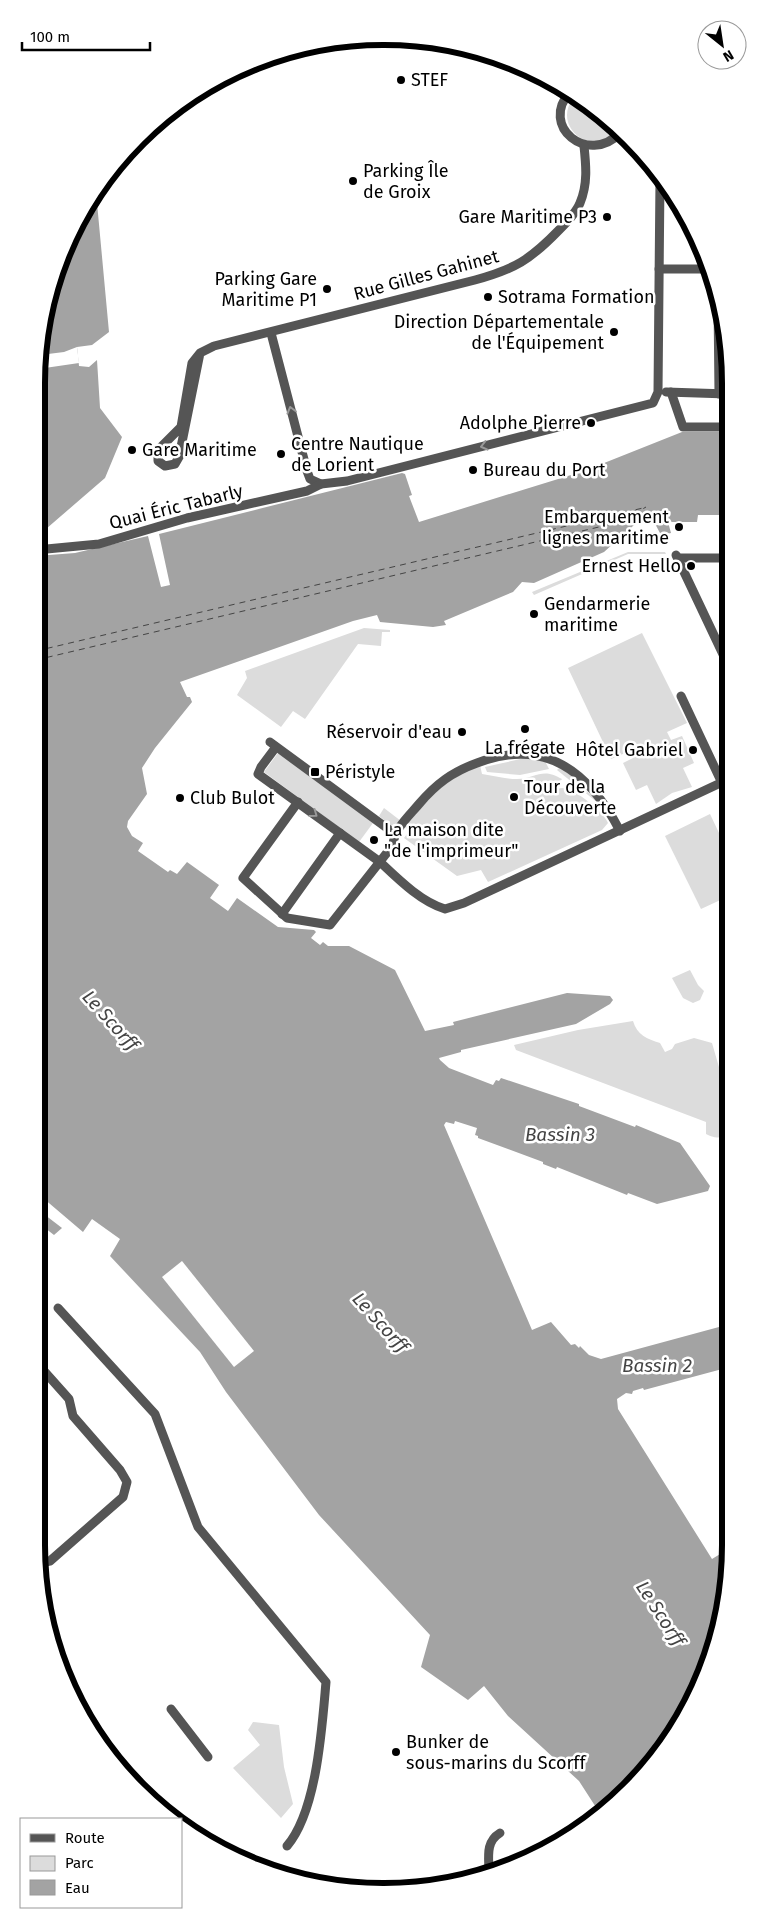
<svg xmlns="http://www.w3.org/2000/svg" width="767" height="1928" font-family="'Fira Sans',sans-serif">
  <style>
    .green { fill: #dcdcdc }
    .water { fill: #a3a3a3 }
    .pier { fill: #fff }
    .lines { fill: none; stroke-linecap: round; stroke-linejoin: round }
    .ferry { stroke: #444; stroke-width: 1; stroke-dasharray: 6 5; stroke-linecap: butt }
    .minor { stroke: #555; stroke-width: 9 }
    .oneway { stroke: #999 }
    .poi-dot { fill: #000; stroke: #fff; stroke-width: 2 }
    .labels { text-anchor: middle; stroke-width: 5; stroke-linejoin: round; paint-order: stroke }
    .poi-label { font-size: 18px; fill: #000; stroke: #fff; text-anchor: start }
    .street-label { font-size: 18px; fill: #000; stroke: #fff }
    .water-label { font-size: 19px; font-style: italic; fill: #444; stroke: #fff }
    .rim { fill: none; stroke: #000; stroke-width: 6 }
  </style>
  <rect width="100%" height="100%" fill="#fff"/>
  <!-- green -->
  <g class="green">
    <path d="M 576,95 L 616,130 C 592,161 548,124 576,95 Z"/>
    <polygon points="628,552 665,552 666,554 628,554 534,595 532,592"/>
    <polygon points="364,628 390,630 390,632 382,632 381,646 358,644 305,719 293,711 281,727 237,695 247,678 245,671"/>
    <polygon points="642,633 687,723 667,732 671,740 682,736 694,763 683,768 692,787 672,793 656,804 647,785 636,790 623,763 633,758 630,751 611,759 568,668"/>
    <polygon points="278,753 373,823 359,842 264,772"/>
    <polygon points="525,758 544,759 549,769 520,775 487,772 485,767"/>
    <path d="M 480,765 L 482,774 C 494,776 506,779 517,779 C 537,778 542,767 562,779 L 559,783 L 549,786 L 544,792 L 548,795 L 549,793 C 553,790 559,788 564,788 C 576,790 604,812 608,823 L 602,830 L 488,882 L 481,870 L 457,876 L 404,838 L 409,831 L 405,827 C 432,795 440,783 480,765 Z"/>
    <polygon points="560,767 570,775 603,807 557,770"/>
    <polygon points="384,808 401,821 395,829 379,816"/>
    <polygon points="710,814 729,854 729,896 701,909 665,836"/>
    <polygon points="690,970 698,985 704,991 700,1000 693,1003 683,998 672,978"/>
    <path d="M 633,1021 C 637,1035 647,1039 660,1043 L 665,1052 L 672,1049 L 675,1044 L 694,1038 L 712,1043 L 721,1074 L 727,1134 C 720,1139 714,1138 706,1134 L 706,1122 L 516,1050 L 514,1045 L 578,1030 Z"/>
    <polygon points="253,1722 279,1725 284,1767 293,1804 281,1818 233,1768 260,1745 248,1730"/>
  </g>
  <!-- water -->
  <g class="water">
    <polygon points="96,192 109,332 92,345 77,347 79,366 89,367 97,360 100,408 122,437 105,478 39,535 36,535 36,384 48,293 72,230"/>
    <polygon points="682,432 728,432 728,515 698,515 697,522 668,522 671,533 661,535 651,516 643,517 604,552 534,583 522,582 513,592 444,621 446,625 433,627 380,622 377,615 353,621 180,682 187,697 190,697 192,702 155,748 142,768 147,794 128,821 127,827 132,836 143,843 138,851 168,872 170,870 177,874 187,862 219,885 210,898 228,911 237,898 278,927 314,930 316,932 311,938 320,945 323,942 328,946 349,946 395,970 425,1031 454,1025 453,1022 567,993 610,996 613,1000 610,1004 576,1024 461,1050 461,1052 439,1058 440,1060 449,1068 493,1085 496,1080 499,1081 501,1078 579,1104 579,1106 635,1127 636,1125 680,1143 710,1186 708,1191 657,1204 628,1193 627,1195 557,1167 556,1169 543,1164 543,1162 478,1138 478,1136 475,1135 477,1128 455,1121 454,1124 446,1122 444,1125 532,1330 551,1322 571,1345 575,1344 579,1348 580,1346 589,1355 601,1359 730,1324 730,1365 726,1368 644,1390 643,1388 633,1391 632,1394 626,1393 617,1399 618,1409 712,1559 730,1548 719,1635 695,1698 659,1756 599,1812 579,1781 508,1716 484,1686 468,1700 421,1667 430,1635 319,1515 226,1392 200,1352 110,1256 120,1239 92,1219 83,1232 36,1192 36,556 75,553 148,536 161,587 170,585 159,534 402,473 405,474 412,495 409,496 419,522 584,471"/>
    <polygon points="36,1208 62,1228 54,1235 36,1221"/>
  </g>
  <!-- pier -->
  <g class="pier">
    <polygon points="77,347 79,363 38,369 40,355 64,352"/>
    <polygon points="182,1261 254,1351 234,1367 162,1277"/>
  </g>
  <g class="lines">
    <!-- ferry -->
    <g class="ferry">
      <polyline points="36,651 643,508"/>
      <polyline points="36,660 620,522 646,507"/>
    </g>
    <!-- minor -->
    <g class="minor">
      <path d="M 570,92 C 539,126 588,166 620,133"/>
      <polyline points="659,269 709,269"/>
      <polyline points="718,301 719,394"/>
      <polyline points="271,333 307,471 310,479 321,484"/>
      <path d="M 200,353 L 179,457 L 175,464 L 165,466 L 158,461 L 158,450 L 181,427 L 192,363 L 200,353 L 214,346 L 475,280 C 515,269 530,260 559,230 C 567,222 576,213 580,203 C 588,184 586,165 584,146"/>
      <polyline points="666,392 728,394"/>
      <polyline points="671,392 683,427 728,427"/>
      <polyline points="36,550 99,544 187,518 307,491 321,484 347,481 653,403 658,392 660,179"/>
      <polyline points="676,555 729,667"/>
      <polyline points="678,558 728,558"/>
      <polyline points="725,558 725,584 728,592"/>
      <polyline points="681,696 722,783"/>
      <polyline points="270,742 395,834"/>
      <path d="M 276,747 L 261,767 L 258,774 L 380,862 C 398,879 421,902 445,909 L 464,903 L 729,779"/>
      <path d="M 298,802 L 243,878 L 287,918 L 330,925 L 393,845 C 394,829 409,816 419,804 C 436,784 452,772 477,763 C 545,737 589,771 620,831"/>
      <polyline points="282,914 340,833"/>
      <path d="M 58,1308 L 155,1414 L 198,1527 L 326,1682 C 322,1727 317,1811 287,1846"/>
      <polyline points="36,1362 69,1399 73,1416 120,1470 127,1482 123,1497 50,1561 45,1562"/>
      <polyline points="171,1709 208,1757"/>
      <path d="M 489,1873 C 489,1858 485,1842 500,1833"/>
    </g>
  </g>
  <!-- one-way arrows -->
  <defs><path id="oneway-chevron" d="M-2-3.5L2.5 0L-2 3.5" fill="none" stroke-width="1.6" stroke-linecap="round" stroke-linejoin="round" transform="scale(1.25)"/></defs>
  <g class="oneway">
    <use href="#oneway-chevron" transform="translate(291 410) rotate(-105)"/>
    <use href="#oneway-chevron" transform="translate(484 446) rotate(166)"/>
    <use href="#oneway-chevron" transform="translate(314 814) rotate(36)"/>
  </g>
  <!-- markers -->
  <g class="poi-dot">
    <circle cx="401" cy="80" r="5"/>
    <circle cx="353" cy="181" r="5"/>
    <circle cx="607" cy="217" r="5"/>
    <circle cx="327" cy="289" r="5"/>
    <circle cx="488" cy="297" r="5"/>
    <circle cx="614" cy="332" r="5"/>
    <circle cx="591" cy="423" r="5"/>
    <circle cx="132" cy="450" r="5"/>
    <circle cx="281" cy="454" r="5"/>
    <circle cx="473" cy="470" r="5"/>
    <circle cx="679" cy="527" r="5"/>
    <circle cx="691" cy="566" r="5"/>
    <circle cx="534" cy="614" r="5"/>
    <circle cx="525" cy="729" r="5"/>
    <circle cx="462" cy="732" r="5"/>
    <circle cx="693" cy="750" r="5"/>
    <rect x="310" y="767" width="10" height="10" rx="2.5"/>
    <circle cx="514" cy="797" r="5"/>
    <circle cx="180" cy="798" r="5"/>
    <circle cx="374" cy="840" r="5"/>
    <circle cx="396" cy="1752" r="5"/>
  </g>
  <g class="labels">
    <!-- poi labels -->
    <g class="poi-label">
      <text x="411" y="86">STEF</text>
      <text x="363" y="177">Parking Île<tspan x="363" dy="21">de Groix</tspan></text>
      <text x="597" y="223" text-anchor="end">Gare Maritime P3</text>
      <text x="317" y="285" text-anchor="end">Parking Gare<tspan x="317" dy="21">Maritime P1</tspan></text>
      <text x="498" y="303">Sotrama Formation</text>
      <text x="604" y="328" text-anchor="end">Direction Départementale<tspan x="604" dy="21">de l'Équipement</tspan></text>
      <text x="581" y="429" text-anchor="end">Adolphe Pierre</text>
      <text x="291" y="450">Centre Nautique<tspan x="291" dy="21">de Lorient</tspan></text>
      <text x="142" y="456">Gare Maritime</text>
      <text x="483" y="476">Bureau du Port</text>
      <text x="669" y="523" text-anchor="end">Embarquement<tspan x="669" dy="21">lignes maritime</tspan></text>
      <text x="681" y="572" text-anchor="end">Ernest Hello</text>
      <text x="544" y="610">Gendarmerie<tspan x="544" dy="21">maritime</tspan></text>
      <text x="452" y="738" text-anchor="end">Réservoir d'eau</text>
      <text x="525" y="754" text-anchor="middle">La frégate</text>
      <text x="683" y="756" text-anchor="end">Hôtel Gabriel</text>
      <text x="325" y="778">Péristyle</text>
      <text x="524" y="793">Tour de la<tspan x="524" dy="21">Découverte</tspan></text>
      <text x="190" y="804">Club Bulot</text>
      <text x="384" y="836">La maison dite<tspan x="384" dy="21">"de l'imprimeur"</tspan></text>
      <text x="406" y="1748">Bunker de<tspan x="406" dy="21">sous-marins du Scorff</tspan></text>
    </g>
    <!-- street labels -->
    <g class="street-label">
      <text transform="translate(426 275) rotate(-15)" y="6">Rue Gilles Gahinet</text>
      <text transform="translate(176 507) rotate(-14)" y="6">Quai Éric Tabarly</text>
    </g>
    <!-- water labels -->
    <g class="water-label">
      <text transform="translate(111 1020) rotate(48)" y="7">Le Scorff</text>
      <text x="560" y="1141">Bassin 3</text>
      <text transform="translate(381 1322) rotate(48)" y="7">Le Scorff</text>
      <text x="657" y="1372">Bassin 2</text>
      <text transform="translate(661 1613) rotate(57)" y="7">Le Scorff</text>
    </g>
  </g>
  <!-- crop -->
  <path d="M0 0H767V1928H0ZM383 45H384A338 338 0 0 1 722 383V1545A338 338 0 0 1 384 1883H383A338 338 0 0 1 45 1545V383A338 338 0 0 1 383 45Z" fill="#fff" fill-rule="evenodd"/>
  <path class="rim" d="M383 45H384A338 338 0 0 1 722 383V1545A338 338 0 0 1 384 1883H383A338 338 0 0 1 45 1545V383A338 338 0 0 1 383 45Z"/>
  <!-- legend -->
  <rect x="20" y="1818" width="162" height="90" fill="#ffffff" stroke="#999999"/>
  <rect x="30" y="1834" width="25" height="8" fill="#555555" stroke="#999999"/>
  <text x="65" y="1843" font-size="15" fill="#000000">Route</text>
  <rect x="30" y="1856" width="25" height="15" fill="#dcdcdc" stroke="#999999"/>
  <text x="65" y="1868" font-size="15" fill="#000000">Parc</text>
  <rect x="30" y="1880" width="25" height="15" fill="#a3a3a3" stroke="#999999"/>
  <text x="65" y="1893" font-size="15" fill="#000000">Eau</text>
  <!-- north arrow -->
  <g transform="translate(722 45) rotate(150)"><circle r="24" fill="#ffffff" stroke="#999999"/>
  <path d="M0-4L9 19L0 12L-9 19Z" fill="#000000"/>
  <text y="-8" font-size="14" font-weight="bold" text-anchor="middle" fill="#000000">N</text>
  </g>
  <!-- scale -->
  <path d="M22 42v8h128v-8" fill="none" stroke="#000000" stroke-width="2.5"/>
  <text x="30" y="42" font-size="15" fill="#000000" stroke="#ffffff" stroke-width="4" paint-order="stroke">100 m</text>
</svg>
